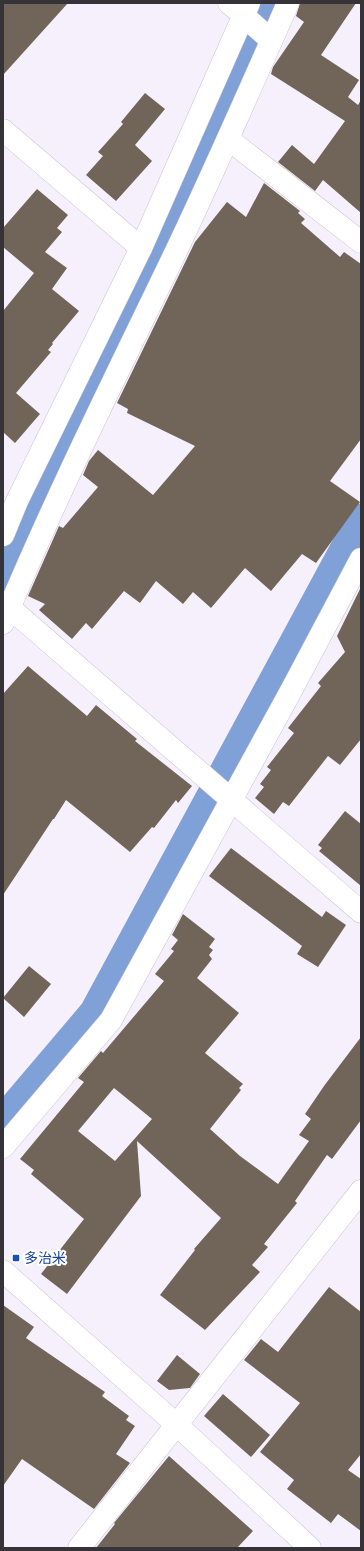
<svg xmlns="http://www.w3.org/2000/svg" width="364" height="1551" font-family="'IBM Plex Sans','Noto Sans JP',sans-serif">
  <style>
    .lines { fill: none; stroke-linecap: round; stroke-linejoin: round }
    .canal { stroke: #7fa1d8; stroke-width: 29 }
    .building { fill: #716559; fill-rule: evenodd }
    .minor-casing { stroke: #cbc2d3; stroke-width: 23 }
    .minor { stroke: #fff; stroke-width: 22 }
    .transit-dot { fill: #1a4fb4; stroke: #fff; stroke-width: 1.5 }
    .labels { text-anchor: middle; stroke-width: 4; stroke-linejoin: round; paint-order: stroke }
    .transit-label { font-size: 14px; fill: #164399; stroke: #fff; text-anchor: start }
  </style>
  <rect width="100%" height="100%" fill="#f6f0fd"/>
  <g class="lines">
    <!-- canal -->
    <g class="canal">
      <polyline points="3,584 24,535 170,227 271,3"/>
      <polyline points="3,1119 94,1012 361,518"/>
    </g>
  </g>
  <!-- building -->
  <g class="building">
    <polygon points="3,3 68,3 3,75"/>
    <polygon points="300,3 356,3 321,55 359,80 348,97 358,105 361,100 361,213 323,180 315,191 278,162 292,145 314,164 345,121 271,74 273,67 304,22 296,16"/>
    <polygon points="145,93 165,109 135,145 152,161 116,201 86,175 103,156 98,152 123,124 121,122"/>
    <polygon points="264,183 300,211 298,213 305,219 301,223 340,257 344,252 361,264 361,439 330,481 360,502 316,563 302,554 271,591 245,568 211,608 193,592 183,604 156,581 140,603 124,591 92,629 86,623 72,639 39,610 45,604 28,596 59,526 63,528 98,487 83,475 89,461 98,450 153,495 195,446 127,413 128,409 117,403 195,242 227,202 246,217"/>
    <polygon points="37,189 68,215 57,228 62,232 45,252 67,268 52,289 79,311 52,343 53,344 48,350 51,352 16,393 40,414 15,443 3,432 3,311 34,273 3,247 3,228"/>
    <polygon points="361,587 361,739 340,765 328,756 289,806 283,802 274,814 255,798 264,787 260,784 271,770 267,767 294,733 288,728 321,686 318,683 345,652 337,636"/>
    <polygon points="28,666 87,716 96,705 137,739 135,741 192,786 178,803 176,800 154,828 152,827 130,852 66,800 54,819 53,819 3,895 3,694"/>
    <polygon points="345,811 361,824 361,886 319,851 322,848 318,845"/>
    <polygon points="231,848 322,917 326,911 346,925 318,967 297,954 302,946 209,876"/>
    <path d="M 183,914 L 215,939 L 209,947 L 213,950 L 209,955 L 212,959 L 197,978 L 239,1013 L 205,1053 L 243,1084 L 239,1088 L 241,1090 L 210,1129 L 240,1156 L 278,1184 L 309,1141 L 299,1135 L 311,1119 L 305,1114 L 324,1086 L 361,1037 L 361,1120 L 332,1159 L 327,1155 L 295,1201 L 297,1203 L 264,1244 L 268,1247 L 252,1265 L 260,1272 L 205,1330 L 160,1295 L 195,1250 L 194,1249 L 221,1218 L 137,1141 L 141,1196 L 67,1294 L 41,1274 L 84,1219 L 31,1174 L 34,1170 L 20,1159 L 84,1082 L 78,1078 L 101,1051 L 103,1053 L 164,981 L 155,974 L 174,951 L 171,949 L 178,940 L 172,935 ZM 114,1088 L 152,1119 L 115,1161 L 78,1131 Z"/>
    <polygon points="29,966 51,984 24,1017 3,998"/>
    <polygon points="329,1287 361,1312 361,1454 348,1470 361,1479 361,1531 338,1514 331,1523 287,1489 294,1480 260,1452 300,1403 244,1360 261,1339 278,1352"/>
    <polygon points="3,1305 34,1327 26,1338 105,1392 102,1396 129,1416 126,1420 135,1426 116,1454 130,1463 94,1509 22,1459 3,1486"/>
    <polygon points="177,1355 200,1374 190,1388 169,1390 157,1381"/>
    <polygon points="223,1394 270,1435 251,1457 204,1416"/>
    <polygon points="169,1456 253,1531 237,1548 96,1548 115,1524 114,1523"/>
  </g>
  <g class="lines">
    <!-- minor casing -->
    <g class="minor-casing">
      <g id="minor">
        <polyline points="229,3 271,40"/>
        <polyline points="3,130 141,248"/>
        <polyline points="228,139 361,242"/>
        <polyline points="3,535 17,501 141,248 249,3"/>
        <polyline points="3,602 361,912"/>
        <path d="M 3,623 C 53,503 111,386 168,268 C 210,181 249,92 288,3"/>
        <polyline points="3,1147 111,1020 292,689 361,559"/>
        <polyline points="3,1271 177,1425 310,1548"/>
        <polyline points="79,1548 361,1191"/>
      </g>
    </g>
    <!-- minor -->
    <use href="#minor" class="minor"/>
  </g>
  <!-- markers -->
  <rect class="transit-dot" x="12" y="1254" width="8" height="8" rx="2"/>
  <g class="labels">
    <!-- transit labels -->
    <g class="transit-label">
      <text x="24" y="1263">多治米</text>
    </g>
  </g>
  <!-- border -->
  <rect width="364" height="1551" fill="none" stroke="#353238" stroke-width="8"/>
</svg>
